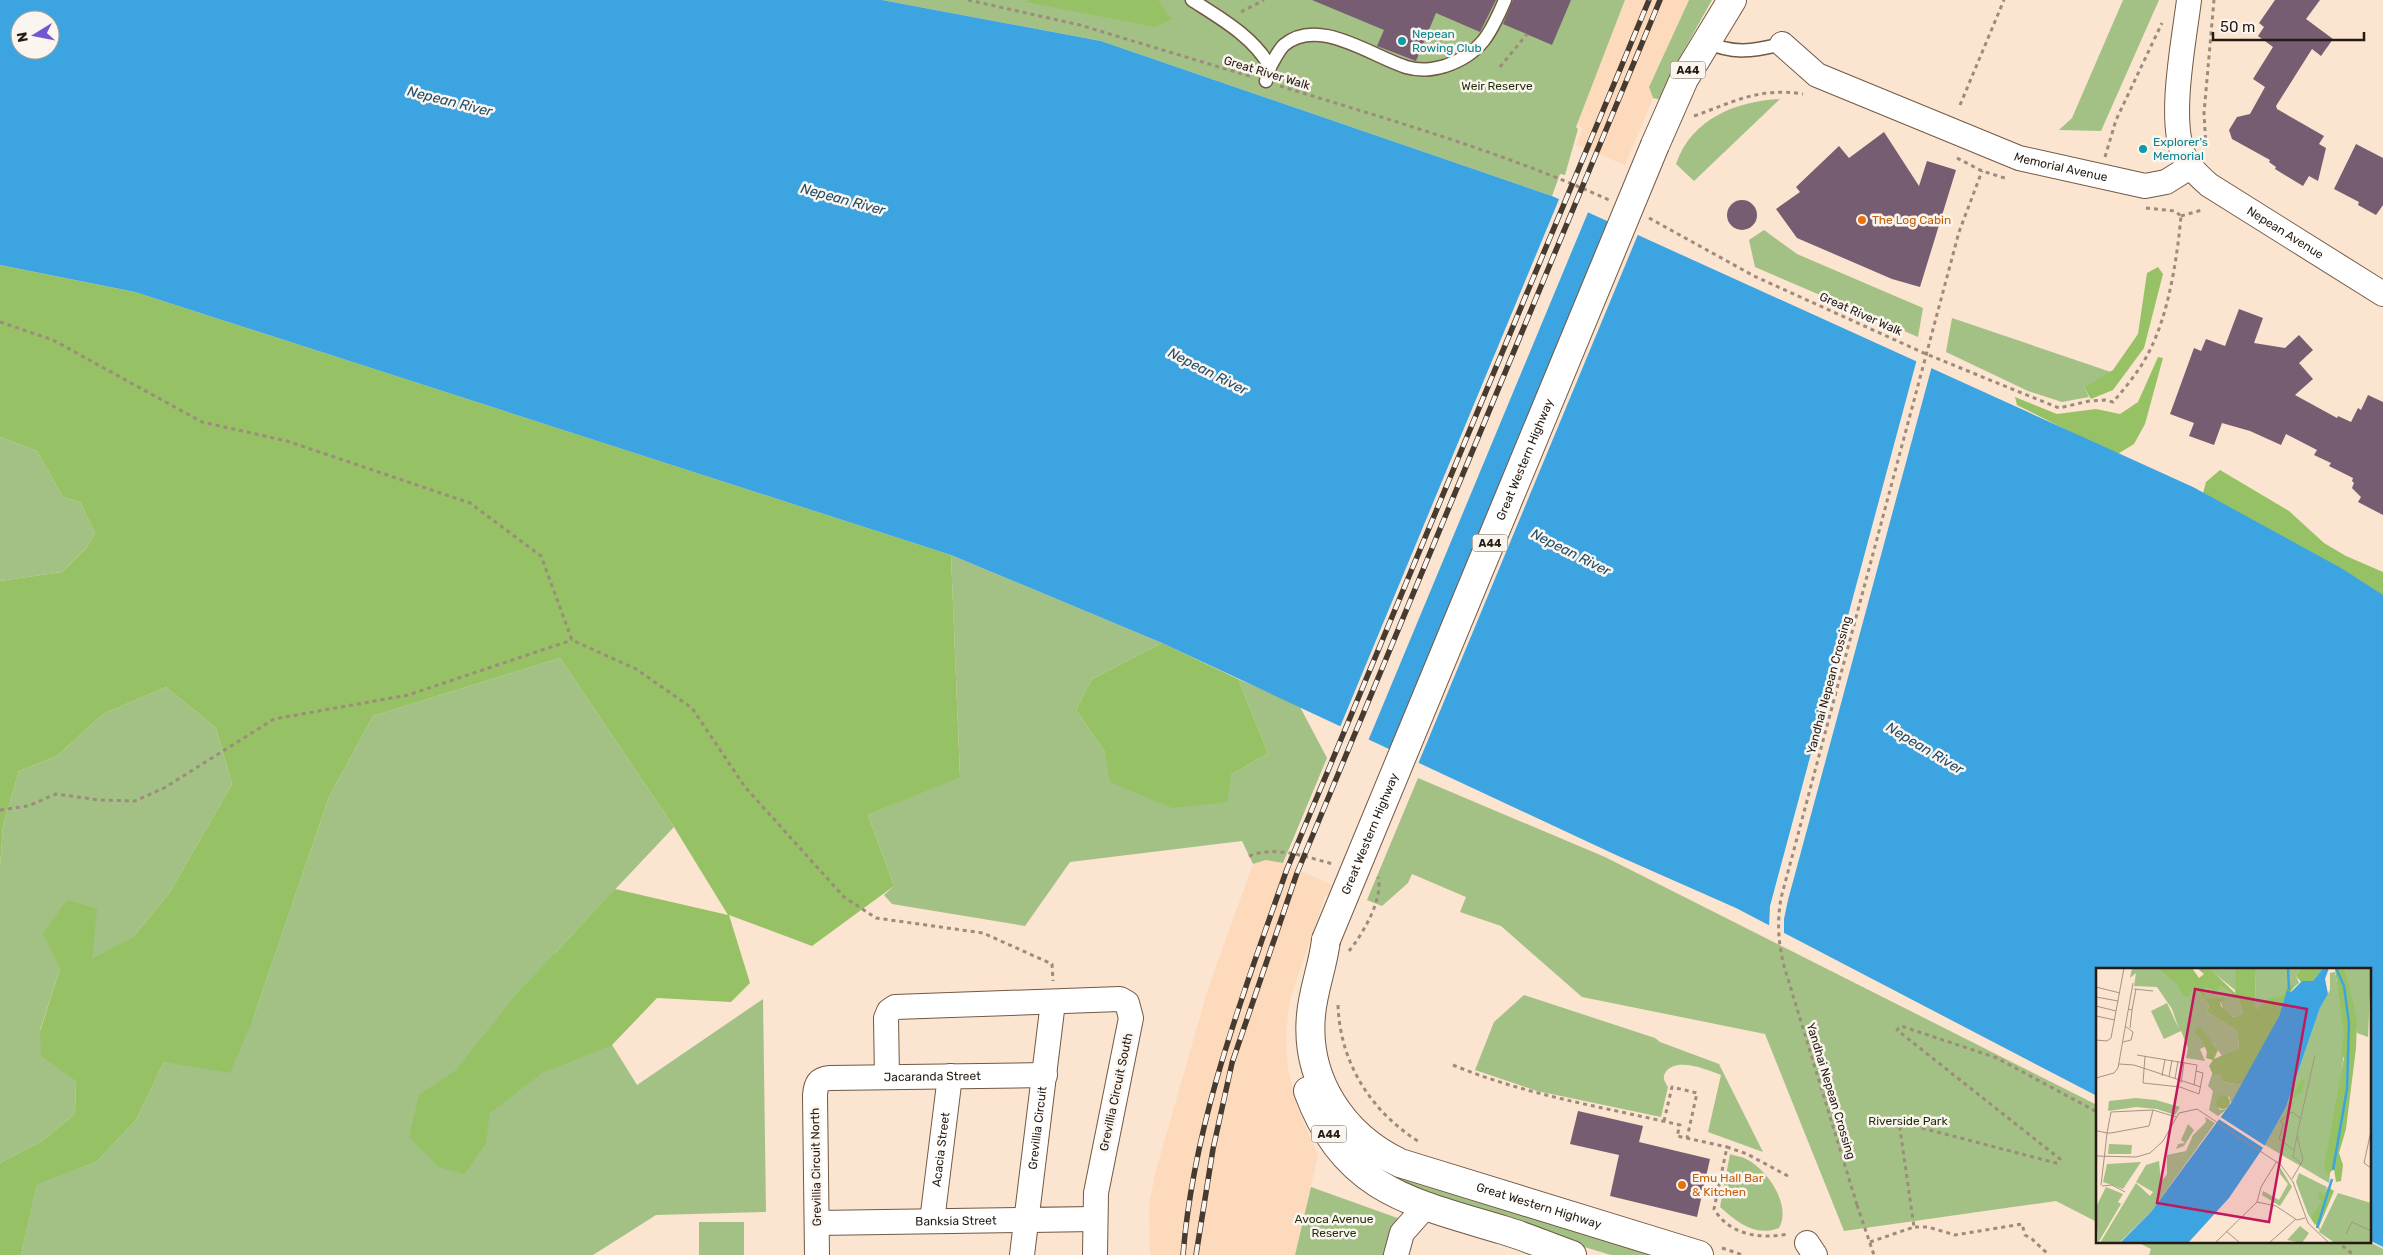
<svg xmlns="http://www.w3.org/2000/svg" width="2383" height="1255" font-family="Rubik,sans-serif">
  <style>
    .built { fill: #fddabc }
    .green { fill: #a3c185 }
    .forest { fill: #96c165 }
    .water { fill: #3ca4e1; fill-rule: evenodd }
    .pier { fill: #fbe4d0 }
    .building { fill: #775d72 }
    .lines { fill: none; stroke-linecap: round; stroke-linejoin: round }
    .service-casing { stroke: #725944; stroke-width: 15 }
    .minor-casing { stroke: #725944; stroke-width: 26 }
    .trunk-casing { stroke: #725944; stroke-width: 30 }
    .path { stroke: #9d8b7c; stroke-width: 3; stroke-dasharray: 4 4; stroke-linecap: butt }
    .service { stroke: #fff; stroke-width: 12 }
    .minor { stroke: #fff; stroke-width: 24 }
    .trunk { stroke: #fff; stroke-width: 28 }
    .rail-casing { stroke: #473b30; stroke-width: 5.5 }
    .rail { stroke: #fbf5f0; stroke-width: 4; stroke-dasharray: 11; stroke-linecap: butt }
    .trunk-bridge-casing { stroke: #725944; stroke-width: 30; stroke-linecap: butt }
    .path-bridge { stroke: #9d8b7c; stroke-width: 3; stroke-dasharray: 4 4; stroke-linecap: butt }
    .trunk-bridge { stroke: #fff; stroke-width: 28 }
    .culture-dot { fill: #0f9aa8; stroke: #fbf5f0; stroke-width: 2 }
    .food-dot { fill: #e8710a; stroke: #fbf5f0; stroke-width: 2 }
    .labels { text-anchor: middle; stroke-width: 5; stroke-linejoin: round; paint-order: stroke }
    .shield { fill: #fbf5f0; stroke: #655c55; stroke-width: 1 }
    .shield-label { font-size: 11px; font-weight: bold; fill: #251b12 }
    .culture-label { font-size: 12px; fill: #0d838f; stroke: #fbf5f0; text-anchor: start }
    .street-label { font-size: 12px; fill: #251b12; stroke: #fbf5f0 }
    .park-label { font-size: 12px; fill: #1f2f09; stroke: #fbf5f0 }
    .food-label { font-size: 12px; fill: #c56008; stroke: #fbf5f0; text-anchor: start }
    .water-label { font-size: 14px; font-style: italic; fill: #234d67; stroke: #fbf5f0 }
    .inset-river { fill: none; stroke: #3ca4e1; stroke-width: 2.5 }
    .inset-road { fill: none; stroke: #a59484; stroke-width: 1 }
    .view { fill: #c2185b; fill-opacity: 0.15; stroke: #c2185b; stroke-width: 2.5 }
    .inset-edge { fill: none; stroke: #251b12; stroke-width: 2.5 }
  </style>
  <rect width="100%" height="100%" fill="#fbe4d0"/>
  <!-- built -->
  <g class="built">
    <polygon points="1625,0 1689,0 1649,86 1653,98 1625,165 1576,145 1583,129 1577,124"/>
    <polygon points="1266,860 1283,863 1337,887 1334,895 1325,896 1291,996 1288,1013 1286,1040 1288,1069 1298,1110 1318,1155 1295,1255 1150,1255 1149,1207 1155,1174 1208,989 1253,864"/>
  </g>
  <!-- green -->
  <g class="green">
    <polygon points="882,0 1625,0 1576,127 1578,129 1565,175 1560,174 1552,196 1101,41"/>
    <polygon points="1689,0 1712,0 1675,66 1661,100 1653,98 1649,87"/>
    <polygon points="2123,0 2159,0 2101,131 2059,130 2072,118"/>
    <path d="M 1780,99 L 1694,181 L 1676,164 C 1691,119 1736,101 1780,99 Z"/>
    <polygon points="1764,230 1797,254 1923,308 1918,337 1755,267 1749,240"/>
    <polygon points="1952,318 2111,372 2084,387 2089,397 2062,402 2028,391 1946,352"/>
    <polygon points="0,437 37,451 63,497 80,502 95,533 87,547 62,572 0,581"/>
    <polygon points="951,555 1162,643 1092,679 1076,710 1105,752 1231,775 1268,753 1238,679 1299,705 1327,758 1283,863 1266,860 1253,864 1242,841 1070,862 1025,926 892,904 884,895 894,886 868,815 960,776"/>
    <polygon points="560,658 674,827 555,953 637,1085 763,999 766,1212 656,1215 593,1255 21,1255 37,1183 96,1162 136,1120 164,1062 253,1019 329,797 373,716"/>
    <polygon points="166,687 216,728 232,784 170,892 134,936 92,960 60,969 40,1030 76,1081 75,1114 42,1141 0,1163 0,867 3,826 19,771 57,756 103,714"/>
    <polygon points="1418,778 1605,857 2097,1105 2097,1222 2056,1201 1844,1231 1765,1034 1582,997 1501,926 1460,912 1466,897 1412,874 1408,883 1382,906 1367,900"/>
    <path d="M 1524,995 L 1655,1038 L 1660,1042 L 1719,1064 L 1763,1152 L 1708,1132 L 1721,1075 C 1707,1070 1676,1056 1665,1073 C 1662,1078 1665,1082 1668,1087 L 1661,1117 L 1537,1091 L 1475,1070 L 1494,1022 Z"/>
    <path d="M 1730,1154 C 1735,1156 1741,1156 1746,1159 C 1767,1169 1792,1205 1779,1228 C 1755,1237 1738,1223 1720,1207 Z"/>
    <polygon points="1375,1164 1664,1255 1611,1255 1454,1208 1416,1194"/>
    <polygon points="1311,1187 1403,1220 1389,1255 1295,1255"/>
    <rect x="699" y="1222" width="45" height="33"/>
    <polygon points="2135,1241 2368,1241 2383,1249 2383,1255 2149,1255 2151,1249"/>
  </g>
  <!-- forest -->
  <g class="forest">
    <polygon points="1016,0 1027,3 1028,0 1158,0 1172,19 1155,27"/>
    <polygon points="0,265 135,292 951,555 960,777 868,815 894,886 812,946 729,915 750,983 731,1002 657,998 612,1045 542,1073 490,1113 486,1143 465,1174 439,1167 409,1137 419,1095 455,1071 514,997 615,889 728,915 674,827 560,658 373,716 329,797 253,1019 230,1073 164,1062 136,1120 96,1162 37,1184 21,1255 0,1255 0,1163 42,1141 75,1114 76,1081 41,1056 40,1031 60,969 43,933 67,900 97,909 92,959 134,936 170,892 232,784 216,728 166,687 103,714 57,756 19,771 3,826 0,867 0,581 62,572 87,547 95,533 80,502 63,497 37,451 0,437"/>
    <polygon points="2158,267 2163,274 2144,348 2113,390 2091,399 2084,387 2113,370 2138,334 2147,273"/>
    <polygon points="2158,357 2163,358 2145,424 2134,444 2116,455 2017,405 2015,397 2057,414 2096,409 2120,414 2138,402"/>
    <polygon points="2220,470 2289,511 2324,543 2346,556 2383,572 2383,600 2201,501 2206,482"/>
    <polygon points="1162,643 1238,679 1268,753 1231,775 1227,802 1172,808 1110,782 1105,752 1076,710 1092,679"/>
  </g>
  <!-- water -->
  <path class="water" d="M 0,0 L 882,0 L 1101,41 L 1552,196 L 2193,487 L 2341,568 L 2383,595 L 2383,1247 L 2369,1240 L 2369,969 L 2097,969 L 2097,1096 L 1736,908 L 1616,855 L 1162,643 L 951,555 L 135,292 L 0,265 ZM 20,20 L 50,20 L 50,50 L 20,50 Z"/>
  <!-- pier -->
  <g class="pier">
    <polygon points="1560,197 1589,210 1368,741 1340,727"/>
    <polygon points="1612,220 1639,232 1418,764 1393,752"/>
    <polygon points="1917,359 1932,366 1788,900 1784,919 1784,934 1769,927 1770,906"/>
  </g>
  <!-- building -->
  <g class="building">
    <polygon points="1312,0 1496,0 1480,32 1436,13 1416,61 1377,46 1384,30"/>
    <polygon points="1513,0 1571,0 1552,45 1503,24"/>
    <polygon points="2275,0 2320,0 2306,19 2333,39 2321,56 2312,49 2276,106 2277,109 2324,136 2319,144 2326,148 2318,181 2309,176 2303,186 2275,169 2276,167 2269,162 2270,160 2232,139 2229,130 2237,117 2250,114 2265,87 2253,79 2273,47 2258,36 2264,27 2259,23"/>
    <polygon points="1884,132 1919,186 1927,161 1956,170 1920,287 1892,279 1797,238 1776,209 1800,192 1796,187 1839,146 1849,158"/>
    <polygon points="2356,144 2383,158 2383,205 2376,215 2358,205 2359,202 2334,189"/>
    <circle cx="1742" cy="215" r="15"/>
    <polygon points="2239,309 2263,318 2254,343 2285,348 2299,335 2313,350 2299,363 2313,379 2295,395 2337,418 2338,416 2351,422 2358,408 2361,410 2368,395 2383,402 2383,515 2358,502 2361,497 2352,488 2354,483 2352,481 2353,478 2329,466 2331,463 2314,455 2317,450 2286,434 2281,445 2250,431 2222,423 2214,445 2189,436 2194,423 2170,414 2194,348 2201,351 2206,339 2225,346"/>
    <polygon points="1578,1111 1643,1126 1639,1142 1710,1159 1697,1217 1610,1196 1619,1155 1570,1144"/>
  </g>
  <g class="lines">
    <!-- service casing -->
    <g class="service-casing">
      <g id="service">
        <path d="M 1192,0 C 1220,18 1254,37 1270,67 L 1266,81"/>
        <path d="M 1705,41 C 1732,55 1754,51 1782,44"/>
        <path d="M 1270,67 C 1274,60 1278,51 1284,45 C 1318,16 1371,56 1406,67 C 1420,71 1431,70 1445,66 C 1481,54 1491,33 1505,0"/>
      </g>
    </g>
    <!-- minor casing -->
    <g class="minor-casing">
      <g id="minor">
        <path id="s1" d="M 2189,0 C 2184,41 2168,120 2184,156 C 2190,168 2199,176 2209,185 L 2383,294"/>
        <path id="s2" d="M 1782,44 L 1817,75 L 2019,158 L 2145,186 L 2166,182 L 2190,167"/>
        <polyline points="887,1077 886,1018 889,1011 895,1007 1120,999 1127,1003 1131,1018 1096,1193 1095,1255"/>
        <path id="s3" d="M 932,1221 L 950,1076"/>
        <path id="s4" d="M 817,1223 L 1094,1219"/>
        <polyline points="1807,1243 1815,1255"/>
        <path id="s5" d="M 817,1255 L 815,1095 C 816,1084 818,1079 830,1078 L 1045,1075"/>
        <path id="s6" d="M 1022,1255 L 1053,1002"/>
        <polyline points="1396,1255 1402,1233 1425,1207"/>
      </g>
    </g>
    <!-- trunk casing -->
    <g class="trunk-casing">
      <g id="trunk">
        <polyline points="1655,145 1684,79 1732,0"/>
        <path id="s7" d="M 1326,940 C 1323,966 1313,990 1311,1015 C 1305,1080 1343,1136 1400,1163 L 1699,1255"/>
        <path d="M 1308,1091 C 1344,1191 1413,1203 1503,1230 C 1527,1237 1549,1247 1572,1255"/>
      </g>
    </g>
    <!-- path -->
    <g class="path">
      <polyline points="968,0 1080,25 1252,77"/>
      <polyline points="1241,12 1264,0"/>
      <polyline points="1500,67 1527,34"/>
      <path d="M 1280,86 C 1390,120 1503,152 1609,200"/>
      <polyline points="1960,105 2004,0"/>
      <path d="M 1694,116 C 1734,102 1758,87 1803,94"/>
      <polyline points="2206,147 2204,113 2214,0"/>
      <polyline points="2105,157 2116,120 2162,23"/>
      <polyline points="1957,158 1982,171 2008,179"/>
      <polyline points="2146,208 2175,211 2181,216"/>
      <polyline points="2181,216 2202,210"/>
      <path d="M 1649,218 L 1754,276 L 1926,354 L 2059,408 L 2089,401 L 2105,400 L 2113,402 C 2126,387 2140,370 2149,352 C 2169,313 2177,259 2181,216"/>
      <polyline points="0,322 53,340 202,422 287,441 470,503 541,556 572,640 636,669 692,708 745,787 844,897 876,918 983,933 1052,964 1053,981"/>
      <polyline points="0,810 28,806 56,794 99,800 135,801 164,788 274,719 408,695 572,640"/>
      <path d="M 1249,856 C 1275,845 1306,857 1333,864"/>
      <path d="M 1349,951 C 1362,935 1384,899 1378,877"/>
      <path d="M 1338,1005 C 1340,1064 1372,1113 1421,1143"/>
      <path d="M 1453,1065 C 1525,1095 1603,1107 1680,1125 L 1677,1136 L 1727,1147"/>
      <polyline points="1664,1121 1672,1087 1697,1093 1687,1138"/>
      <path d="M 1788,1176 L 1747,1154 L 1727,1147 L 1714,1209 C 1730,1236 1761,1239 1789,1234"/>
      <polyline points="1857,1205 1874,1255"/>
      <polyline points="1915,1227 1928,1227 1955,1235 2022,1224 2025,1235 2032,1239 2049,1255"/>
      <polyline points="2336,1241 2354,1255"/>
      <polyline points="1870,1242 1914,1227 1899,1122 2056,1163 2059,1162 2060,1159 1897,1030 1901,1026 1997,1058 2097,1112"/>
      <polyline points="1722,1248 1743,1255"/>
    </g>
    <!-- service -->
    <use href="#service" class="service"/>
    <!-- minor -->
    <use href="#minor" class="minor"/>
    <!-- trunk -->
    <use href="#trunk" class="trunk"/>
    <!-- rail casing -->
    <g class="rail-casing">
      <g id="rail">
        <path d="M 1183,1255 C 1194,1120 1243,995 1287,869 L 1649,0"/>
        <polyline points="1196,1255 1213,1149 1232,1063 1297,873 1660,0"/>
      </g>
    </g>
    <!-- rail -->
    <use href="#rail" class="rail"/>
    <!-- trunk-bridge casing -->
    <g class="trunk-bridge-casing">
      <g id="trunk-bridge">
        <path id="s8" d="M 1326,940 L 1655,145"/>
      </g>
    </g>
    <!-- path-bridge -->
    <path class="path-bridge" d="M 1857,1205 L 1784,966 C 1778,942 1777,922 1781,898 L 1959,232 L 1982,171"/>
    <!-- trunk-bridge -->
    <use href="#trunk-bridge" class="trunk-bridge"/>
  </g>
  <!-- markers -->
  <g class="culture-dot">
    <circle cx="1402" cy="41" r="5"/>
    <circle cx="2143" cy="149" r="5"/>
  </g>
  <g class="food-dot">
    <circle cx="1862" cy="220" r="5"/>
    <circle cx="1682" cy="1185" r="5"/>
  </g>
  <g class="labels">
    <!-- shield labels -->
    <g class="shield">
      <rect x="1670.5" y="61.5" width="35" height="17" rx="4"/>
      <rect x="1472.5" y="534.5" width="35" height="17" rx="4"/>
      <rect x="1311.5" y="1125.5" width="35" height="17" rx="4"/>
    </g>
    <g class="shield-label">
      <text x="1688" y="74">A44</text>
      <text x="1490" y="547">A44</text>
      <text x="1329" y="1138">A44</text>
    </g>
    <!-- culture labels -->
    <g class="culture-label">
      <text x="1412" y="38">Nepean<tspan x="1412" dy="14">Rowing Club</tspan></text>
      <text x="2153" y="146">Explorer's<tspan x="2153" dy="14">Memorial</tspan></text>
    </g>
    <!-- street labels -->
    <g class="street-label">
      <text transform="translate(1267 73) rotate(17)" y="4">Great River Walk</text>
      <text dy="4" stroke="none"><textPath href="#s2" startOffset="308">Memorial Avenue</textPath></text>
      <text dy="4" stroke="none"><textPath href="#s1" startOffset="286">Nepean Avenue</textPath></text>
      <text transform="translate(1861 314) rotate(24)" y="4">Great River Walk</text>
      <text dy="4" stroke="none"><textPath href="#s8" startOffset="520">Great Western Highway</textPath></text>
      <text transform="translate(1829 685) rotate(-75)" y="4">Yandhai Nepean Crossing</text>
      <text dy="4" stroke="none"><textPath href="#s8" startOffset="115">Great Western Highway</textPath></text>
      <text dy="4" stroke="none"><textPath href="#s5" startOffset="288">Jacaranda Street</textPath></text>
      <text transform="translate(1831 1091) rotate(73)" y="4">Yandhai Nepean Crossing</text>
      <text transform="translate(1116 1092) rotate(-78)" y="4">Grevillia Circuit South</text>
      <text dy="4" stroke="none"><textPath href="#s6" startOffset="128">Grevillia Circuit</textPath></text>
      <text dy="4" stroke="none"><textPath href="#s3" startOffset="72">Acacia Street</textPath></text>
      <text transform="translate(816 1167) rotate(-91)" y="4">Grevillia Circuit North</text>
      <text dy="4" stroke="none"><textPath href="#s7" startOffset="406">Great Western Highway</textPath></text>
      <text dy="4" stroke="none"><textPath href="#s4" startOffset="139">Banksia Street</textPath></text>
    </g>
    <!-- park labels -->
    <g class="park-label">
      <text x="1497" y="90">Weir Reserve</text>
      <text x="1908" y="1125">Riverside Park</text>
      <text x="1334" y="1223">Avoca Avenue<tspan x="1334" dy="14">Reserve</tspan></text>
    </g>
    <!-- food labels -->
    <g class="food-label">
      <text x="1872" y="224">The Log Cabin</text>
      <text x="1692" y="1182">Emu Hall Bar<tspan x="1692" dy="14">&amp; Kitchen</tspan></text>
    </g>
    <!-- water labels -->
    <g class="water-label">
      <text transform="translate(450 101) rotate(14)" y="5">Nepean River</text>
      <text transform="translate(843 199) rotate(15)" y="5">Nepean River</text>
      <text transform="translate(1208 371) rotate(27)" y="5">Nepean River</text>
      <text transform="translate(1571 552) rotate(27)" y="5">Nepean River</text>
      <text transform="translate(1925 748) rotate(31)" y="5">Nepean River</text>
    </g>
  </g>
  <!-- overview -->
  <g transform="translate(2096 968)">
    <rect width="275" height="275" fill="#fbe4d0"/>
    <path d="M 36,0 L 63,0 L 93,24 L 96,22 L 104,25 L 113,38 L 111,44 L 141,63 L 143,80 L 126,88 L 117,75 L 104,81 L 109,93 L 90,90 L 92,80 L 85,63 L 68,71 L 55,43 L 71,35 L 83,61 L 76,41 L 61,19 L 38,18 L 40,5 L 34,10 ZM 139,0 L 142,24 L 139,26 L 139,22 L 113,1 ZM 160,0 L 205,0 L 200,8 L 203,15 L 187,28 L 162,41 L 159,37 ZM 249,0 L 275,0 L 272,69 L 261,65 ZM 239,4 L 250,66 L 233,215 L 169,177 L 190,139 L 224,40 L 234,22 L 234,5 ZM 124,18 L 142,30 L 147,45 L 142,48 L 137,49 L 128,42 L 123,31 L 110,30 L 108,20 L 118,22 ZM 124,105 L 126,114 L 146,117 L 135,135 L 133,128 L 122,139 L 124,142 L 131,141 L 122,148 L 113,142 L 117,123 L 112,118 L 116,106 ZM 40,130 L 60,132 L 84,139 L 79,147 L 61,141 L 40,139 L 12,143 L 13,133 ZM 109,149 L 119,155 L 55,244 L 23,275 L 4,275 L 40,215 L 54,228 L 57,224 L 40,214 L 50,197 L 63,193 L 65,214 L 71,206 L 71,187 L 90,183 L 97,167 L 110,154 ZM 92,156 L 98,162 L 88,178 L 80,181 L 82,176 L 89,175 L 85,172 ZM 13,176 L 36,177 L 35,186 L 12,186 ZM 45,194 L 27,221 L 7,214 L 11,196 ZM 184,199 L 196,219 L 184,238 L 166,227 L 167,223 L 183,232 L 192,216 L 184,206 ZM 203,205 L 231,219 L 219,257 L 212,246 L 200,214 ZM 10,219 L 27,226 L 22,234 L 25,236 L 2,275 L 0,239 ZM 242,225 L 275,235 L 275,275 L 239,275 L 223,264 ZM 204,258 L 213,265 L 206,275 L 191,272 Z" fill="#a3c185"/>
    <path d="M 96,0 L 103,10 L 108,6 L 101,0 L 113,0 L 140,26 L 139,0 L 160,0 L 159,37 L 162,41 L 174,30 L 187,28 L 191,19 L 199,17 L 194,25 L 190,26 L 183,48 L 146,117 L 126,114 L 124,106 L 117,107 L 113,98 L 117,92 L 110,90 L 111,84 L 106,72 L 98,64 L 103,59 L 106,61 L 122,82 L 118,91 L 143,80 L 141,63 L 111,44 L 113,38 L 104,25 L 96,22 L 92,29 L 87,27 L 81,16 L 63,1 ZM 124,18 L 142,30 L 147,45 L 142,48 L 137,49 L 125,38 L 124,34 L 129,32 L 127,30 L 110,30 L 108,20 L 121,23 ZM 205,0 L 227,0 L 217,13 L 206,15 L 200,8 ZM 249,0 L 261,53 L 260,80 L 250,161 L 243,185 L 247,197 L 245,213 L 240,214 L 238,201 L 232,206 L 228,199 L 248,90 L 245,85 L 248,67 L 239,1 ZM 209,111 L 206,124 L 195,132 L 198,135 L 191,145 L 195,133 L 203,114 ZM120 134a7 7 0 1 1 14 0a7 7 0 1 1-14 0ZM 232,219 L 238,223 L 223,259 L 225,264 L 215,250 L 226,233 L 222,230 L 224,223 L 227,228 Z" fill="#96c165" fill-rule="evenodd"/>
    <path d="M 227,0 L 233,0 L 229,11 L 232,26 L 224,40 L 190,139 L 169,177 L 133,230 L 92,275 L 24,275 L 55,244 L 135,135 L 183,48 L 191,22 L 195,24 L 206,13 L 217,13 Z" fill="#3ca4e1"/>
    <path d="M 123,148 L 171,179 L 169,181 L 121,150 Z" fill="#fbe4d0"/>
    <path class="inset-river" d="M 192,0 L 193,22M 237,202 L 251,121 L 253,55 L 248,18 L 240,0M 221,260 L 236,211"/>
    <path class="inset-road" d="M 0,19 L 24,25M 38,21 L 57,23M 0,29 L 22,33M 0,38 L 20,43M 32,41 L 36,42 L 40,21M 0,48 L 19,52M 34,60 L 36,42M 0,72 L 11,73 L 15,70 L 28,0M 27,74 L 35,72 L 37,64 L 29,58M 41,87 L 101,97 L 98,117M 49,88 L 47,115 L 84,119 L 103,126 L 107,105 L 100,103M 23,96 L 38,97 L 105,119M 66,108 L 69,91M 73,109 L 76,92M 0,110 L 18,105 L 22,100 L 37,15M 79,111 L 82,93M 85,115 L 88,94M 57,142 L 80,149M 184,153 L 196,144 L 204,150M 185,153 L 187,157 L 183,171 L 198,182M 0,163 L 2,163 L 11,165 L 15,165 L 53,158 L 57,142 L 15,144 L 11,165 L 9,183 L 5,217M 275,163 L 268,195 L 275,200M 201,168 L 197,189 L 206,196M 0,188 L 40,189 L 54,185 L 67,173 L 83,145 L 101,141 L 185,197 L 197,214 L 212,255 L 233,275M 196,211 L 207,192 L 201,167 L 219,87M 6,218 L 16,217 L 29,224M 161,234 L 180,238 L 201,252 L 209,250M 161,234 L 165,219 L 181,193M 130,263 L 144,275M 250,266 L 256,254 L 275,263M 119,275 L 161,234M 173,275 L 200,251"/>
    <path class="view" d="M 99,21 L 211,41 L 173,254 L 61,235 Z"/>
    <rect width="275" height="275" class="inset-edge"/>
  </g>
  <!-- north arrow -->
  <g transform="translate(35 35) rotate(260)"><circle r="24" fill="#fbf5f0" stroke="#a59e97"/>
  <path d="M0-4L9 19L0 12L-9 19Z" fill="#7257d1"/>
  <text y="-8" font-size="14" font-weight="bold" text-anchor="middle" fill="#251b12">N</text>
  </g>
  <!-- scale -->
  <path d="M2213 32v8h151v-8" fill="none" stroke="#251b12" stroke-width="2.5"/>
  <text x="2220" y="32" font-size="15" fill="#251b12" stroke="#fbf5f0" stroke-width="4" paint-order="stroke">50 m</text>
</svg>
